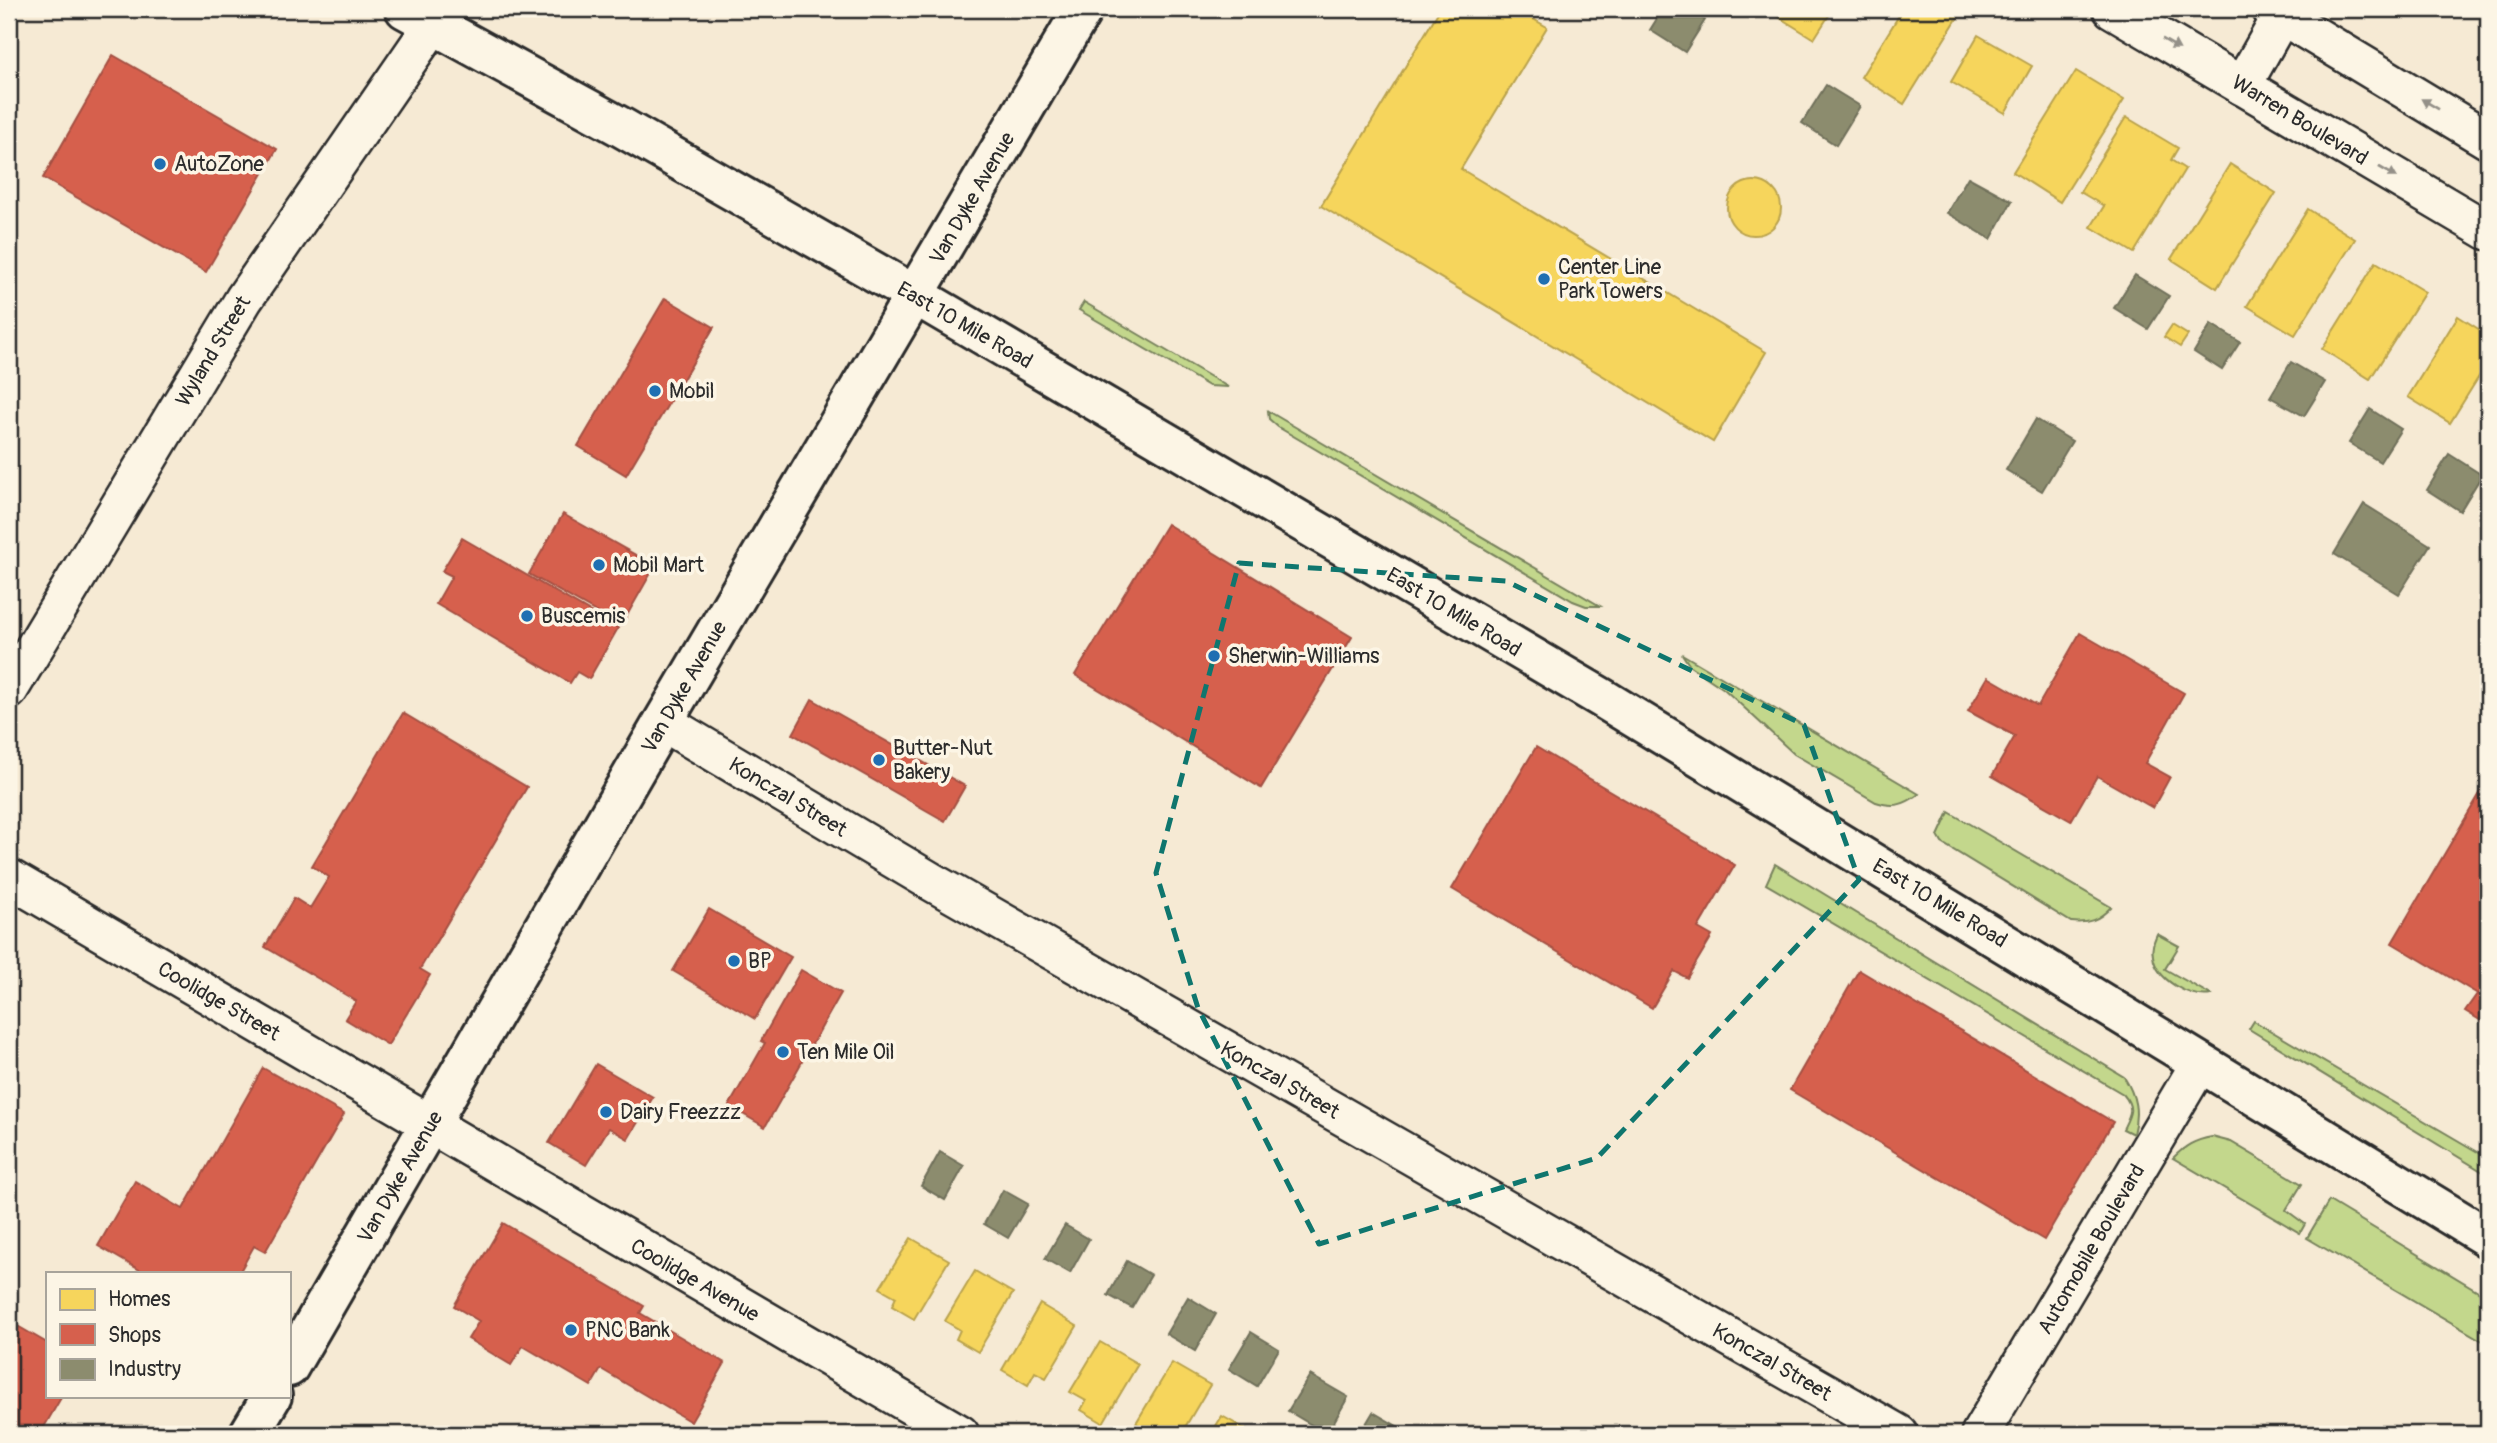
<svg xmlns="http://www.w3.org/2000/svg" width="2497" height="1443" font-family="Pangolin,sans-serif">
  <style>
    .green { fill: #c3d78c; stroke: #77815c; stroke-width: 2 }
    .homes { fill: #f6d55c; stroke: #b9a24d; stroke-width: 2 }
    .shops { fill: #d6604d; stroke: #a35043; stroke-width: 2 }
    .industry { fill: #8c8c6e; stroke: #6f6f5a; stroke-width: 2 }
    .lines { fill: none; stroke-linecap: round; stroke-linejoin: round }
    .minor-casing { stroke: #2b2b2b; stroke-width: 42 }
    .secondary-casing { stroke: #2b2b2b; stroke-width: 44 }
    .primary-casing { stroke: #2b2b2b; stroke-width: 44 }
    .minor { stroke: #fcf5e5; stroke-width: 37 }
    .secondary { stroke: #fcf5e5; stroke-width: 38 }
    .primary { stroke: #fcf5e5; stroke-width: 38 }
    .oneway { fill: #949088 }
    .marked { fill: none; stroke: #0f766e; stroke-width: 5; stroke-dasharray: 14 9; stroke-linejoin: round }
    .poi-dot { fill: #1f6fb2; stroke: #fcf5e5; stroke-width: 2.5 }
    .labels { text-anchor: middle; stroke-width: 7; stroke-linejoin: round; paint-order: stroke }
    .street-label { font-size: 21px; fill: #2b2b2b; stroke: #fcf5e5 }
    .poi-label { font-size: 21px; fill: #2b2b2b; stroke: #fcf5e5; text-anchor: start }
  </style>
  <rect width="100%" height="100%" fill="#f6ead4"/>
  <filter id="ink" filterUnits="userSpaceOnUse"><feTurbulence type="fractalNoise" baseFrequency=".0143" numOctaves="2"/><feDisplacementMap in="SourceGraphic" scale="14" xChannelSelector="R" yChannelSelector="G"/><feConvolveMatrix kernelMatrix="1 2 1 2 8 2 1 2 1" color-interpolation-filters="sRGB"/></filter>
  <g filter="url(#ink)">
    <!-- green -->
    <g class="green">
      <polygon points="1084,302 1228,387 1209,386 1079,310"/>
      <polygon points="1268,411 1600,606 1586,606 1573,601 1278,427 1269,419"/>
      <path d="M 1682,654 L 1919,794 C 1904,805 1894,808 1876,802 L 1794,754 L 1724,689 L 1690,666 Z"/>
      <path d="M 1949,812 L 2111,907 C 2099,920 2088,924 2071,922 L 1942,843 L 1938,836 Z"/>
      <path d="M 1775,864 L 2124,1077 C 2136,1096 2139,1112 2133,1134 L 2123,1129 C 2130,1115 2135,1108 2123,1094 L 1766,884 Z"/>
      <path d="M 2157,934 L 2179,946 L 2165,969 L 2211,995 C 2189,999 2156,979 2153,956 C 2151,948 2154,941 2157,934 Z"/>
      <polygon points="2254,1021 2488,1158 2488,1175 2249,1029"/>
      <path d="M 2212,1137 L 2231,1142 L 2302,1184 L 2286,1210 L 2305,1224 L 2300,1233 L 2173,1158 C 2185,1146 2194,1140 2212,1137 Z"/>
      <polygon points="2329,1201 2488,1297 2488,1344 2307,1238"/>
    </g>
    <!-- homes -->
    <g class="homes">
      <polygon points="1440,9 1516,9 1547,27 1461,169 1766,352 1713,442 1321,206"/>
      <polygon points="1774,9 1833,9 1814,39 1772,13"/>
      <polygon points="1903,9 1963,9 1904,104 1861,77"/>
      <polygon points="1978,35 2032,66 2005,113 1951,82"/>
      <polygon points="2076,71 2124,100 2060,202 2013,172"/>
      <polygon points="2126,117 2178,148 2171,160 2185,169 2134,253 2091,227 2104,206 2080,192"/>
      <polygon points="2230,164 2276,193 2217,288 2171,259"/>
      <circle cx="1754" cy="208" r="27"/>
      <polygon points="2308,209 2355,239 2295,335 2247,306"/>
      <polygon points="2376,262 2425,292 2370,379 2322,349"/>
      <polygon points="2458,316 2488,335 2488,362 2450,423 2408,397"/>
      <polygon points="2172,325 2188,335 2180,347 2164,337"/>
      <polygon points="911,1238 949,1260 914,1319 892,1306 896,1297 880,1288"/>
      <polygon points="975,1271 1013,1293 978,1352 956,1339 960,1330 945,1321"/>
      <polygon points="1040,1304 1077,1326 1046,1378 1035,1372 1028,1385 1002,1370"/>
      <polygon points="1100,1342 1138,1364 1103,1423 1081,1410 1086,1401 1070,1392"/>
      <polygon points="1172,1363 1210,1385 1181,1434 1155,1434 1136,1423"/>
      <polygon points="1222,1416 1254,1434 1211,1434"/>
    </g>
    <!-- shops -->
    <g class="shops">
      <polygon points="113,55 277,149 206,272 43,178"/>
      <polygon points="665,298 714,327 626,475 578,446"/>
      <polygon points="563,514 655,566 621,626 529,574"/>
      <polygon points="1167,524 1352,637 1261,788 1075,675"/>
      <polygon points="462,538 618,628 589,679 577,672 570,683 436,604 452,576 442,571"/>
      <polygon points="2080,633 2184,693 2145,763 2170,777 2153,808 2097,776 2071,821 1992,776 2015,736 1968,711 1988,677 2038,706"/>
      <polygon points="812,699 965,786 945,821 793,734"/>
      <polygon points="403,713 527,787 420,969 430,975 388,1045 345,1019 356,1001 265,947 294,898 310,908 329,877 312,866"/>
      <polygon points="1536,747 1735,865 1698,928 1712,936 1687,978 1674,971 1652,1008 1452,889"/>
      <polygon points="2488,780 2488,1000 2392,943"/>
      <polygon points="709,909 791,957 755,1019 673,971"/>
      <polygon points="801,970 841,993 765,1127 729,1106 765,1043 761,1041"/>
      <polygon points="1859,970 2113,1122 2044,1240 1790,1090"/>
      <polygon points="2477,994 2488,1000 2488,1025 2465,1011"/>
      <polygon points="596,1064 653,1097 628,1139 609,1128 586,1165 549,1143"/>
      <polygon points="263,1068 344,1114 265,1252 254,1246 239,1273 145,1273 98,1246 135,1181 183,1209"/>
      <polygon points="503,1223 644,1306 640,1313 725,1363 691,1422 601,1369 591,1386 523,1346 511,1365 468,1339 479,1321 454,1306"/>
      <polygon points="9,1321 47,1343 47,1396 62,1396 40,1434 31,1434 9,1422"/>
    </g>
    <!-- industry -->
    <g class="industry">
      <polygon points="1663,9 1687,9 1705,20 1685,52 1650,30"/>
      <polygon points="1826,85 1860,106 1836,145 1802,123"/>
      <polygon points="1968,177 2012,201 1991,239 1947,213"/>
      <polygon points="2135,275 2169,296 2148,329 2114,308"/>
      <polygon points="2211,324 2240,342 2222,370 2194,352"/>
      <polygon points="2291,362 2325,382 2304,416 2270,397"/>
      <polygon points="2370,409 2401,429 2380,462 2349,443"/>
      <polygon points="2036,419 2072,441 2042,491 2006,470"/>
      <polygon points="2449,454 2482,475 2460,511 2427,490"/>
      <polygon points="2364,504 2430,545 2399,594 2334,554"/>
      <polygon points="940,1152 964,1166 945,1200 921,1186"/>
      <polygon points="1003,1190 1028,1204 1008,1238 984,1224"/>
      <polygon points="1065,1225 1089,1239 1070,1273 1045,1259"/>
      <polygon points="1127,1261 1151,1275 1132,1308 1108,1295"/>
      <polygon points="1188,1297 1216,1314 1195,1351 1166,1334"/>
      <polygon points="1251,1332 1279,1349 1257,1386 1229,1369"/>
      <polygon points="1310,1375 1348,1397 1327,1434 1288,1411"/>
      <polygon points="1373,1412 1397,1426 1392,1434 1360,1434"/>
    </g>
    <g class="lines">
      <!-- minor casing -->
      <g class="minor-casing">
        <g id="minor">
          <polyline points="2112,9 2488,231"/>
          <polyline points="2271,9 2488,140"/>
          <polyline points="2242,86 2282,15"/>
          <polyline points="9,690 244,299 434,23"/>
          <polyline points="663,722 932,882 1899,1434"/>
          <polyline points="9,878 960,1434"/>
          <polyline points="1980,1434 2200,1063"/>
        </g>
      </g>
      <!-- secondary casing -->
      <g class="secondary-casing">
        <polyline id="secondary" points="405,9 621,127 915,295 1602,698 2488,1238"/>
      </g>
      <!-- primary casing -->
      <g class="primary-casing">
        <g id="primary">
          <polyline points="289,1367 663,722 1083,9"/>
          <polyline points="249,1434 272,1396"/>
        </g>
      </g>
      <!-- minor -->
      <use href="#minor" class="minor"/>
      <!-- secondary -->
      <use href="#secondary" class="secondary"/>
      <!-- primary -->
      <use href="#primary" class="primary"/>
    </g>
    <!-- one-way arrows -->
    <defs><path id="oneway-solid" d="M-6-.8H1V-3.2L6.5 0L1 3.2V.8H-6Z" transform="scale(1.75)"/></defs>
    <g class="oneway">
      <use href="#oneway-solid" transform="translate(2171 44) rotate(31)"/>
      <use href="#oneway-solid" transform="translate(2430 104) rotate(-149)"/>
      <use href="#oneway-solid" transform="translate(2388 172) rotate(30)"/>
    </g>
  </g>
  <!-- marked area -->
  <path class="marked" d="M 1239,563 L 1506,581 L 1804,725 L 1859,880 L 1597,1158 L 1319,1244 L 1198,1008 L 1156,873 Z"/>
  <!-- markers -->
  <g class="poi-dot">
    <circle cx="160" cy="164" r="7"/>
    <circle cx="1544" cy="279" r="7"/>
    <circle cx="655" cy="391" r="7"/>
    <circle cx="599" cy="565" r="7"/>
    <circle cx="527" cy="616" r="7"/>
    <circle cx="1214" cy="656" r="7"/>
    <circle cx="879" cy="760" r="7"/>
    <circle cx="734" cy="961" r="7"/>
    <circle cx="783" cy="1052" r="7"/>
    <circle cx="606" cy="1112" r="7"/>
    <circle cx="571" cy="1330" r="7"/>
  </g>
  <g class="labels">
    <!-- street labels -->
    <g class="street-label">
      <text transform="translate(2300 120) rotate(31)" y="7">Warren Boulevard</text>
      <text transform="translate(972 198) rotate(-60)" y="7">Van Dyke Avenue</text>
      <text transform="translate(965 325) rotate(30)" y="7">East 10 Mile Road</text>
      <text transform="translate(213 351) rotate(-59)" y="7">Wyland Street</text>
      <text transform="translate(1454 612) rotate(31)" y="7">East 10 Mile Road</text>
      <text transform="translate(684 687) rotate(-60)" y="7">Van Dyke Avenue</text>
      <text transform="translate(788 797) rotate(31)" y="7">Konczal Street</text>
      <text transform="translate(1940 903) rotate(31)" y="7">East 10 Mile Road</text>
      <text transform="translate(219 1001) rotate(30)" y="7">Coolidge Street</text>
      <text transform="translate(1280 1080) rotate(30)" y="7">Konczal Street</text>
      <text transform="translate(400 1177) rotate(-60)" y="7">Van Dyke Avenue</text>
      <text transform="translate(2091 1249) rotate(-60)" y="7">Automobile Boulevard</text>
      <text transform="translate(695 1280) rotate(30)" y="7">Coolidge Avenue</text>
      <text transform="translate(1772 1362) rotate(30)" y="7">Konczal Street</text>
    </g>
    <!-- poi labels -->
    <g class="poi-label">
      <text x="174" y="171">AutoZone</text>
      <text x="1558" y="274">Center Line<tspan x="1558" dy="24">Park Towers</tspan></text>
      <text x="669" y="398">Mobil</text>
      <text x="613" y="572">Mobil Mart</text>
      <text x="541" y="623">Buscemis</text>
      <text x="1228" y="663">Sherwin-Williams</text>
      <text x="893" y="755">Butter-Nut<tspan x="893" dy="24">Bakery</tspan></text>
      <text x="748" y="968">BP</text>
      <text x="797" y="1059">Ten Mile Oil</text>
      <text x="620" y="1119">Dairy Freezzz</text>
      <text x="585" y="1337">PNC Bank</text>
    </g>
  </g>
  <!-- margin -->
  <rect width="2497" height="1443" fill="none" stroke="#fcf5e5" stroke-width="35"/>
  <rect x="18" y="18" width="2462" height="1408" fill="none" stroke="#2b2b2b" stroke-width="2.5" filter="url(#ink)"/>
  <!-- legend -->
  <rect x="46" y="1272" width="245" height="126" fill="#fcf5e5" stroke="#a8a49b" stroke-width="2"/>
  <rect x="60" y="1289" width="35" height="21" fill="#f6d55c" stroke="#a8a49b" stroke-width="2"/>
  <text x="108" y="1306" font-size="21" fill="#2b2b2b">Homes</text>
  <rect x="60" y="1324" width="35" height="21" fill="#d6604d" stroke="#a8a49b" stroke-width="2"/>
  <text x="108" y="1342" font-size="21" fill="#2b2b2b">Shops</text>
  <rect x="60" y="1359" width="35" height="21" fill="#8c8c6e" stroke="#a8a49b" stroke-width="2"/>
  <text x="108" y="1376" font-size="21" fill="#2b2b2b">Industry</text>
</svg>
